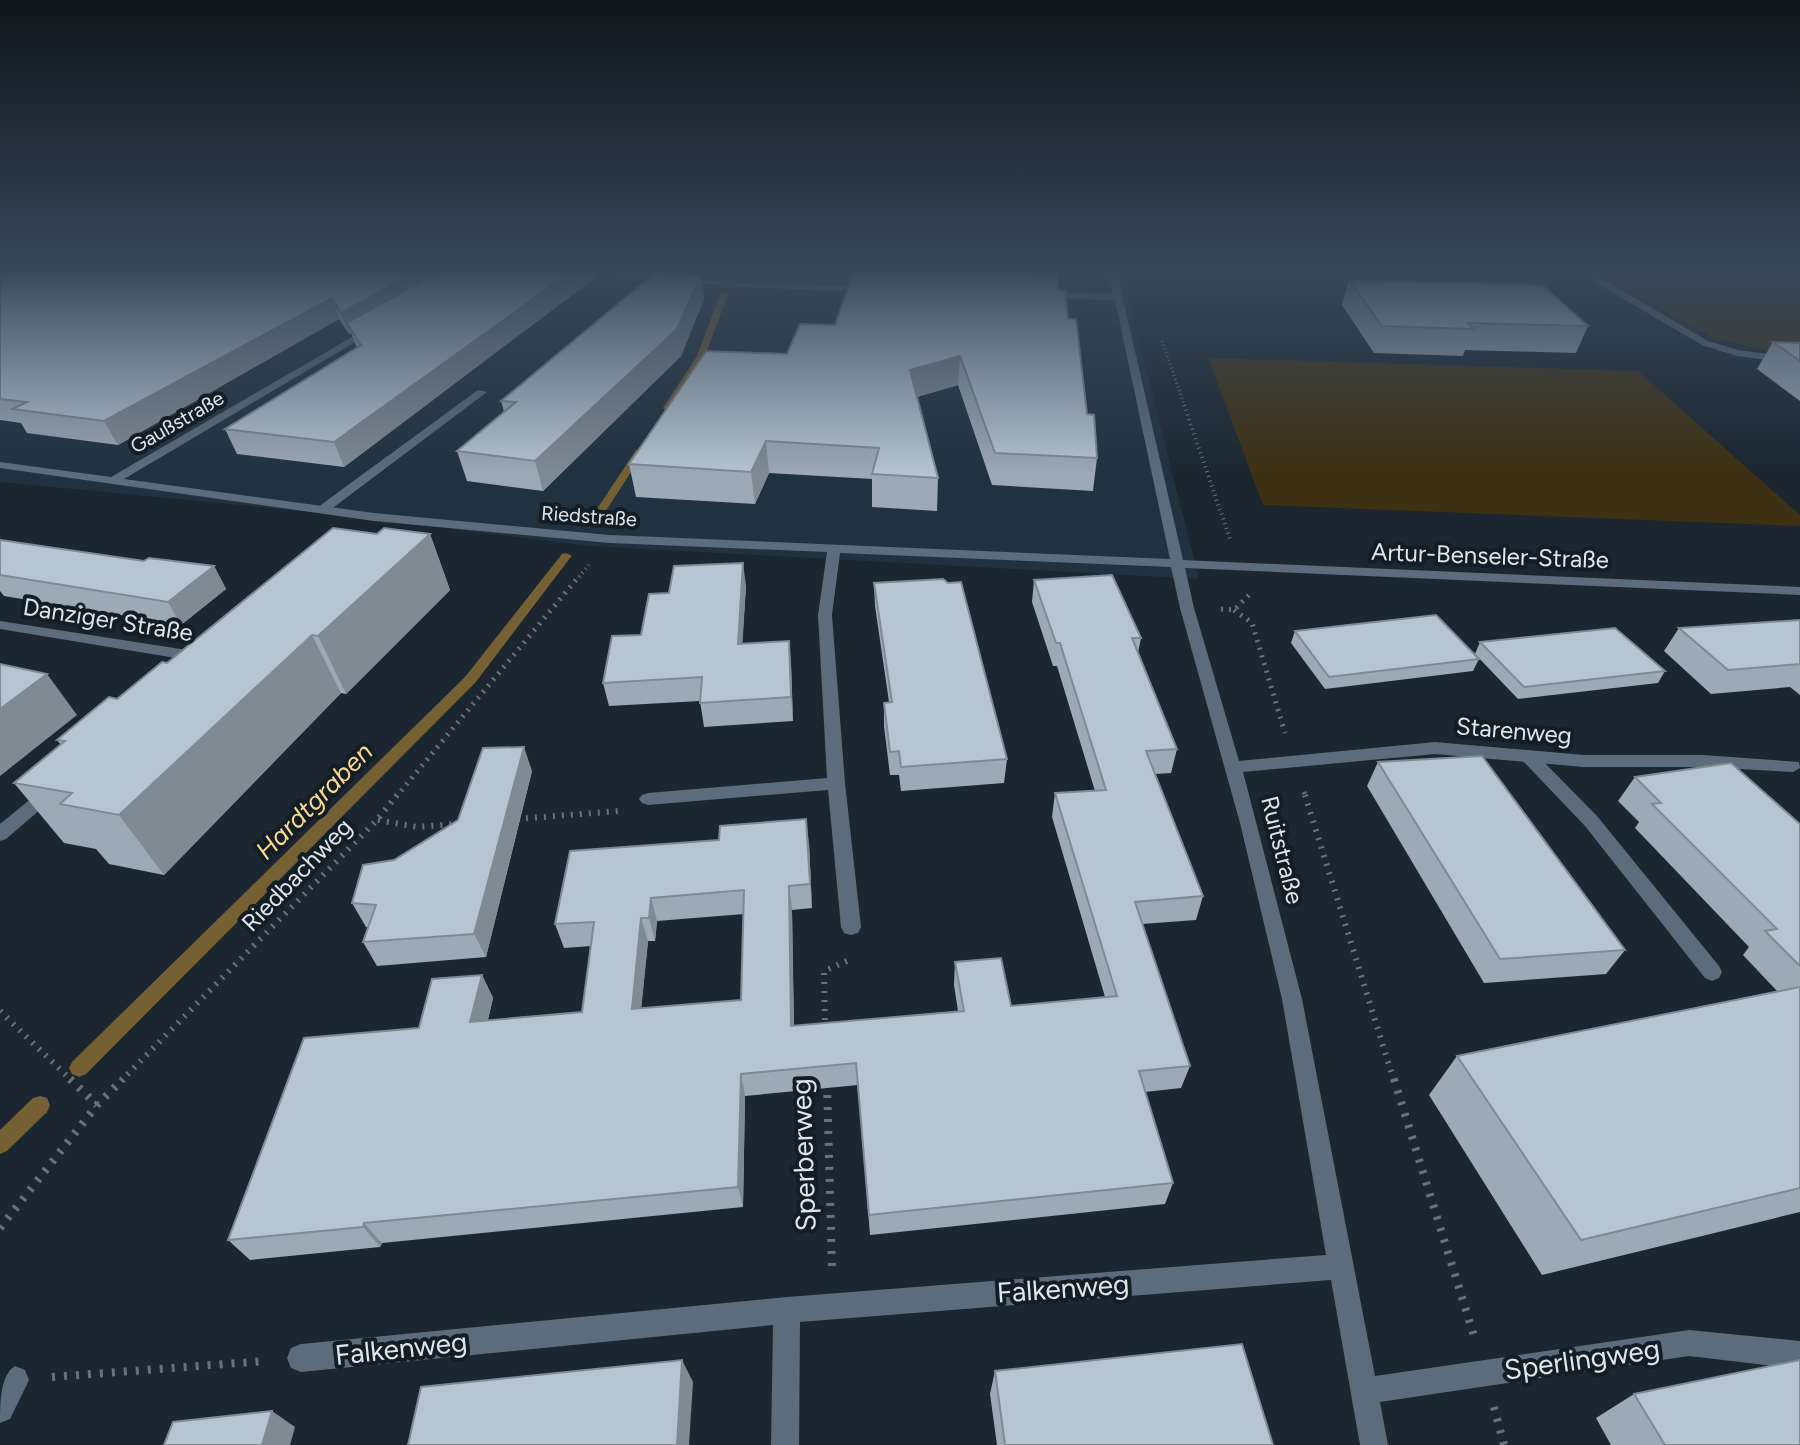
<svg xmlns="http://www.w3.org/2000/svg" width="1800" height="1445" font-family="Figtree,sans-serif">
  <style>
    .built { fill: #20313f }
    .green { fill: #3e3113 }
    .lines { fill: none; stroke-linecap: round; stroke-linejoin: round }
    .stream { fill: #746032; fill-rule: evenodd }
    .path-far4 { stroke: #68727a; stroke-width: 3; stroke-dasharray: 1 3; stroke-linecap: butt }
    .path-far3 { stroke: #68727a; stroke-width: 4; stroke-dasharray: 1 4; stroke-linecap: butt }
    .path-far2 { stroke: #68727a; stroke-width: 5; stroke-dasharray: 2 6; stroke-linecap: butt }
    .path-far1 { stroke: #68727a; stroke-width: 6; stroke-dasharray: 2 7; stroke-linecap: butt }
    .path { stroke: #68727a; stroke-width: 8; stroke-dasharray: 3 9; stroke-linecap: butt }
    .service { fill: #5c6c7c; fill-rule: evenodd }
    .minor { fill: #5c6c7c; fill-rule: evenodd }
    .wall { fill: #9da9b5; fill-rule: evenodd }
    .shaded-wall { fill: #808a93 }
    .building { fill: #b7c5d2; stroke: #808a93; stroke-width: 2; fill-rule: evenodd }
    .labels { text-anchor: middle; stroke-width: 8; stroke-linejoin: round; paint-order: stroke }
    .far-street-label { font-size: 20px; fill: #dee5ec; stroke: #121d26 }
    .street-label { font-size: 24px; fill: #dee5ec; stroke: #121d26 }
    .water-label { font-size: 26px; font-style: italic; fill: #fbd990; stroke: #121d26 }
    .near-street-label { font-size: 28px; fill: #dee5ec; stroke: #121d26 }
  </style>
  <rect width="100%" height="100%" fill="#1b2630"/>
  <!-- built -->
  <polygon class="built" points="0,273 1122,273 1199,579 589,546 312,512 0,482"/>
  <!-- green -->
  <g class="green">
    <polygon points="1596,273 1800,273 1800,357 1716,339"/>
    <polygon points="1208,358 1638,371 1800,515 1800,526 1263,505"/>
  </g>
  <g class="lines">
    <!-- stream -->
    <g class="stream">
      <polygon points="726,273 733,273 729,277 725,275"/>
      <polygon points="721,292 728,294 705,356 671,410 665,410 663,408 697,356"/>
      <polygon points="636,450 644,452 600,520 592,520 591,518"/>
      <polygon points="566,553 572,556 570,558 475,683 86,1074 79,1077 72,1074 69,1068 72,1062 465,677 562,554"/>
      <polygon points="40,1096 47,1098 50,1105 47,1112 7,1151 0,1154 0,1130 33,1098"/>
    </g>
    <!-- path-far4 -->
    <polyline class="path-far4" points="1162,341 1185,407"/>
    <!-- path-far3 -->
    <g class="path-far3">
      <polyline points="1184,405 1230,539"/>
      <polyline points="579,577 589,565"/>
    </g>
    <!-- path-far2 -->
    <g class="path-far2">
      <polyline points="1221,609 1234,610 1249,595"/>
      <polyline points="1234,610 1252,623 1285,733"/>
      <polyline points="1304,792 1306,797"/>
      <polyline points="396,797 580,575"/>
    </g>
    <!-- path-far1 -->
    <g class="path-far1">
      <polyline points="1305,795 1394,1081"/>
      <polyline points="517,819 619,811"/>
      <polyline points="378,820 417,827 455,824"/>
      <polyline points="0,1011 72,1081"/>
      <polyline points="825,1029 824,971 849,960"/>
      <polyline points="121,1081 377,820 397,795"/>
    </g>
    <!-- path -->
    <g class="path">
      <polyline points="70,1079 97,1105"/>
      <polyline points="1394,1079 1474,1336"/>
      <polyline points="827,1083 832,1269"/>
      <polyline points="0,1228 97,1105 123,1079"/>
      <polyline points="52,1377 265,1361"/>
      <polyline points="1494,1407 1504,1445"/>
    </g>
    <!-- service -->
    <g class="service">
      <polygon points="1593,277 1599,277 1708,341 1738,350 1800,358 1800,364 1737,356 1702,345 1593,281"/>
      <polygon points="478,390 487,392 326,513 318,513 318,507"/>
      <polygon points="1528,750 1534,752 1597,816 1719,966 1722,972 1719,978 1712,981 1705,978 1585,826 1522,760 1520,756"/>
    </g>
    <!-- minor -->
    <g class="minor">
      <polygon points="588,273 623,273 740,283 867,286 871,289 867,292 740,287"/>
      <polygon points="1109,273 1117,273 1183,560 1800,587 1800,595 1185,568 1194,608 1239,761 1435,742 1584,755 1703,755 1799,762 1800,768 1793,772 1703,767 1584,767 1435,754 1243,772 1302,999 1375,1376 1689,1330 1800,1341 1800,1369 1689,1356 1380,1402 1388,1445 1360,1445 1331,1280 800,1322 799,1445 771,1445 773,1325 301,1372 291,1368 287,1358 291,1348 301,1344 787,1297 1326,1255 1282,999 1240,823 1180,608 1171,567 840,553 832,615 845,783 861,927 858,933 851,935 844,933 841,927 828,790 648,805 642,803 639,799 642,795 648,793 827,778 818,615 827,552 610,543 374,521 0,468 0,462 111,477 371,326 374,327 374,331 124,479 374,513 610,535 1170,559 1115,300 1046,298 1042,295 1046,292 1113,294"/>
      <polygon points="0,621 200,652 207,657 200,662 0,629"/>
      <polygon points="50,786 56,788 59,792 56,796 6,839 0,841 0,824 44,788"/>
      <path d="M 15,1366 L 25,1370 L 29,1380 L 10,1419 L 0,1423 C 0,1403 0,1375 15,1366 Z"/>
    </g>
  </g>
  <!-- wall -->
  <g class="wall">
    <polygon points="0,273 595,273 596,277 344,467 237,454 225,429 357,348 351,333 349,334 339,319 118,445 27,433 21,423 0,420"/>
    <polygon points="853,273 1055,273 1058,290 1068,319 1087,414 1097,458 1093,491 992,485 958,385 917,397 938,478 937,511 872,507 872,479 769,473 755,504 636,497 629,464 787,354 835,325"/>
    <polygon points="701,275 704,299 681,356 543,491 467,481 457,451 504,412 501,401"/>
    <polygon points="1349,280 1588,326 1576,353 1465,350 1463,356 1374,353 1342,305"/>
    <polygon points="1773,342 1800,343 1800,401 1757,369"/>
    <polygon points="377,534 430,534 450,590 346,694 341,693 164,875 109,864 96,849 64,843 14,783 61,745 57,740 167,663"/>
    <polygon points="0,540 144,561 214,566 226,589 181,625 4,596 0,591"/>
    <path d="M 1034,580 L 1141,638 L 1138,653 L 1177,749 L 1171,773 L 1155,774 L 1203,896 L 1196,920 L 1142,924 L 1190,1066 L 1181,1088 L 1145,1092 L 1173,1183 L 1165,1204 L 870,1235 L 858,1085 L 745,1096 L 743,1207 L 382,1243 L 380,1247 L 250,1260 L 228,1240 L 419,1028 L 482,975 L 493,998 L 488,1020 L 582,1012 L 591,946 L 564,948 L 555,924 L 809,843 L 812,908 L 792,910 L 794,1026 L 958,1011 L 954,985 L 955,962 L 1011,1006 L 1105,997 L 1052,817 L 1055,793 L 1095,791 L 1057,666 L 1053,666 L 1032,602 ZM 744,914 L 741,1000 L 641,1008 L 648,941 L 655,941 L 657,921 Z"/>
    <polygon points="874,583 948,583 1007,759 1004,783 901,791 899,775 890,775 884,726 884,703 889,702 875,606"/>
    <polygon points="746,586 742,644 791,664 793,721 704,727 700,701 609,706 603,683 641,635"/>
    <polygon points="1800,620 1800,695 1790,687 1711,694 1664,651 1679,628"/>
    <polygon points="1295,631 1479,659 1473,671 1325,689 1291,643"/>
    <polygon points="1480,642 1665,671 1658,683 1518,699 1475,654"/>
    <polygon points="1378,762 1625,950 1606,974 1484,983 1367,786"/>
    <polygon points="532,771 486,957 377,966 363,942 368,927 366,927 352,903 394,860 458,820"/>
    <polygon points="1635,777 1800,824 1800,1212 1542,1275 1429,1095 1457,1056 1777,991 1743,955 1749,947 1635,828 1639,822 1618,801"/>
    <polygon points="995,1371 1273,1445 997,1445 990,1394"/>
    <polygon points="1634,1394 1800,1445 1611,1445 1596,1418"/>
  </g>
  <!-- shaded-wall -->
  <g class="shaded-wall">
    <polygon points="413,273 454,273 347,323 351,333 349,334 341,313"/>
    <polygon points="569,273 595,273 596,277 344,467 334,442"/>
    <polygon points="701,275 704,299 681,356 543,491 535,461"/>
    <polygon points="332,298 339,319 118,445 104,421"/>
    <polygon points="960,356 958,385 910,399 910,370"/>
    <polygon points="766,441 769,473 755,504 751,472"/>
    <polygon points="430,534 450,590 346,694 318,636"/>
    <polygon points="743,563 746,586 741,668 738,644"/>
    <polygon points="214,566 226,589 181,625 168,602"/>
    <polygon points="312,635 341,693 164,875 119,815"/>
    <polygon points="789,641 791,664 793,721 791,697"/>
    <polygon points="47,674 77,715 0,776 0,709"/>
    <polygon points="524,747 532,771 486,957 474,934"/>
    <polygon points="806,819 809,843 812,908 810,884"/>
    <polygon points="789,886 792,910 794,1048 791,1026"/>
    <polygon points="651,898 657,921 655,941 649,918"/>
    <polygon points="641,918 648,941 639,1032 632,1009"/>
    <polygon points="482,975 493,998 482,1044 470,1022"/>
    <polygon points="741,1074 745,1096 743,1207 738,1187"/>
    <polygon points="364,1223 382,1243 380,1247 363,1227"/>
    <polygon points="682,1360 693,1382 689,1445 677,1445"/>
    <polygon points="272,1411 295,1427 290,1445 262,1445"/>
  </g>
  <!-- building -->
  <g class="building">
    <polygon points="0,273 413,273 341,313 332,298 104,421 12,409 27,402 0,399"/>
    <polygon points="436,273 569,273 334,442 225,429 361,345 347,323"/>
    <polygon points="655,273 701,275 677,329 535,461 457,451 516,402 501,401"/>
    <polygon points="853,273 1017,273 1057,274 1058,290 1065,290 1068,319 1076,319 1087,414 1094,415 1097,458 995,453 960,356 910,370 938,478 872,474 879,448 766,441 751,472 629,464 706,351 787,354 800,324 835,325"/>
    <polygon points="1349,280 1542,285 1588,326 1468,323 1473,329 1382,326"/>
    <polygon points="1773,342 1800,343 1800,361"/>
    <polygon points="333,528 377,534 384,528 430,534 318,636 312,635 119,815 60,804 72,793 14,783 65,741 57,740 109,697 117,699 162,662 167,663"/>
    <polygon points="0,540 144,561 149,558 214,566 168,602 0,575"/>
    <polygon points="743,563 738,644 789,641 791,697 700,703 702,677 603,683 612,636 641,635 649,594 669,593 674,566"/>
    <path d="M 1112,575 L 1141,638 L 1132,638 L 1177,749 L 1146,751 L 1203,896 L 1135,902 L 1190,1066 L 1139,1071 L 1173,1183 L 869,1215 L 856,1063 L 741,1074 L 738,1187 L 364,1223 L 363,1227 L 228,1240 L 304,1038 L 419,1028 L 432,979 L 482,975 L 470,1022 L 582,1012 L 594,922 L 555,924 L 570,851 L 719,840 L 720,826 L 806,819 L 810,884 L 789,886 L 791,1026 L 964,1011 L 955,962 L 1001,958 L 1011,1006 L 1117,996 L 1055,793 L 1106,790 L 1060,643 L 1056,643 L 1034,580 ZM 744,890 L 741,1000 L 632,1009 L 641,918 L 649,918 L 651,898 Z"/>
    <polygon points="943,579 948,583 961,582 1007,759 901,767 899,751 890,752 884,703 892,702 874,583"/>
    <polygon points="1436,615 1479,659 1329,677 1295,631"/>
    <polygon points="1800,620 1800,664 1728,670 1679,628"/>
    <polygon points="1615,628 1665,671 1524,687 1480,642"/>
    <polygon points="0,664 47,674 0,709"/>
    <polygon points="524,747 474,934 363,942 376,905 352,903 363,865 394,860 458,820 483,748"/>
    <polygon points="1482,756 1625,950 1500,959 1378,762"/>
    <polygon points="1731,763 1800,824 1800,966 1765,931 1777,929 1652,804 1661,803 1635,777"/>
    <polygon points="1800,987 1800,1188 1581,1240 1457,1056"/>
    <polygon points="1242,1344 1273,1445 1005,1445 995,1371"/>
    <polygon points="682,1360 677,1445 408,1445 421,1387"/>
    <polygon points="1800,1360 1800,1445 1665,1445 1634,1394"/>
    <polygon points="272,1411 262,1445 164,1445 173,1422"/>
  </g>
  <!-- sky -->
  <linearGradient id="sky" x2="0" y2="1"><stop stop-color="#0f151a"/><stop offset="0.57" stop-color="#394759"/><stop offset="1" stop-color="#394759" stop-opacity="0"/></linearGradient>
  <rect width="1800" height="475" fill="url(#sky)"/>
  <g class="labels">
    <!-- far-street labels -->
    <g class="far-street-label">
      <text transform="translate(177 422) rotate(-30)" y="7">Gaußstraße</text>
      <text transform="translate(589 516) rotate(4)" y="7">Riedstraße</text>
    </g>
    <!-- street labels -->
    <g class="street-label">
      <text transform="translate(1490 556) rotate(2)" y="8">Artur-Benseler-Straße</text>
      <text transform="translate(108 620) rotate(9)" y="8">Danziger Straße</text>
      <text transform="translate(1514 731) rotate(5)" y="8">Starenweg</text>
      <text transform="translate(1282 850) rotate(76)" y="8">Ruitstraße</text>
      <text transform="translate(297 875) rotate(-46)" y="8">Riedbachweg</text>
    </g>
    <!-- water labels -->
    <g class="water-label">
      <text transform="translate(314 801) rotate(-45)" y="9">Hardtgraben</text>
    </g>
    <!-- near-street labels -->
    <g class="near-street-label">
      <text transform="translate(803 1155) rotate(-92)" y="10">Sperberweg</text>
      <text transform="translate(1063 1288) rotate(-4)" y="10">Falkenweg</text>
      <text transform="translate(401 1348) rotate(-6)" y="10">Falkenweg</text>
      <text transform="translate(1582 1359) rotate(-8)" y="10">Sperlingweg</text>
    </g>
  </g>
</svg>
